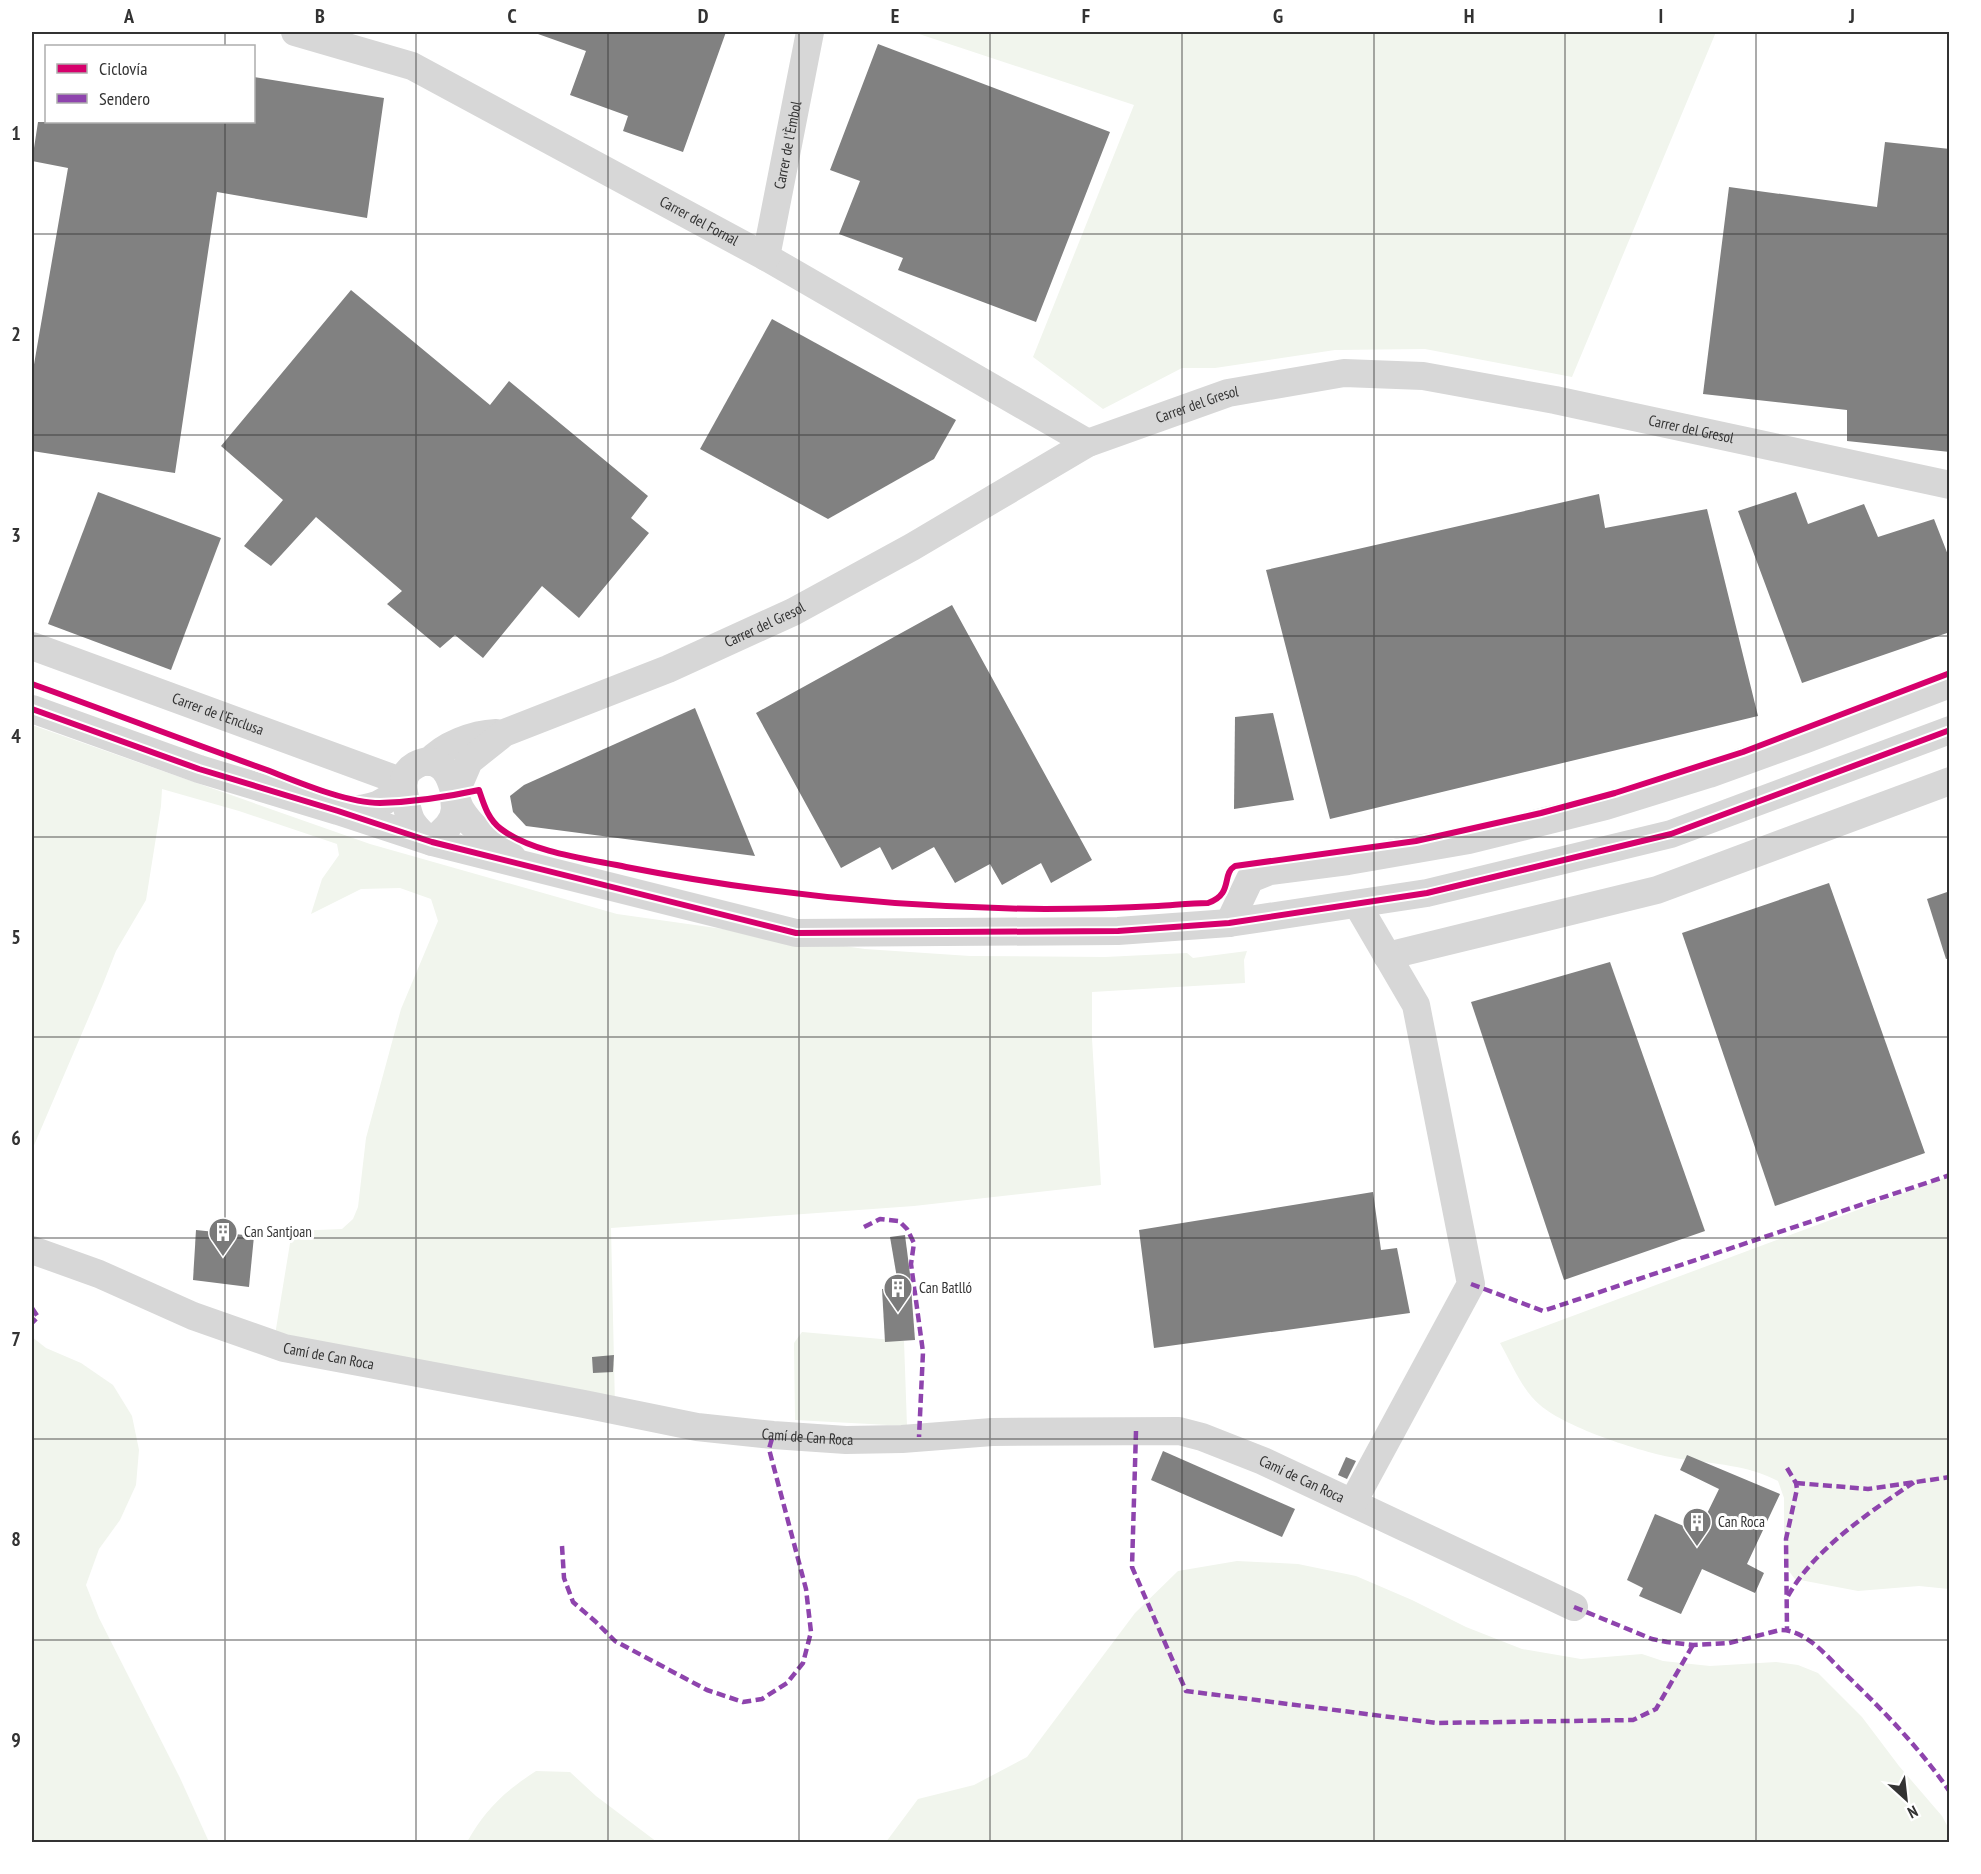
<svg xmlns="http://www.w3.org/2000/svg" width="1981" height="1874" font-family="'PT Sans Narrow',sans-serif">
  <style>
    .green { fill: #f1f5ed }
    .building { fill: #818181 }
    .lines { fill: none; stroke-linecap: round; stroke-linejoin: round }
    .minor { stroke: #d7d7d7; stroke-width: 28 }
    .quiet { stroke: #8e44ad; stroke-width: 4.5; stroke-dasharray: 9 4.5; stroke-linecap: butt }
    .cycleway-casing { stroke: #fff; stroke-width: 10 }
    .cycleway { stroke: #d6006c; stroke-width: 6 }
    .grid { fill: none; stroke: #333; stroke-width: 1.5; stroke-opacity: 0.55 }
    .labels { text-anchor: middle; stroke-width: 6; stroke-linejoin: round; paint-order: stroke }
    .street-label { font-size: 15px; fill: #333; stroke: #fff }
    .poi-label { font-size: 15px; fill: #333; stroke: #fff; text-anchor: start }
    .neatline { fill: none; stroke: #333; stroke-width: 2 }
    .grid-label { font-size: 20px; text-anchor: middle; font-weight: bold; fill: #333 }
  </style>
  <rect width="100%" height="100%" fill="#fff"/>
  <!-- green -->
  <g class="green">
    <polygon points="913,32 1716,32 1572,377 1425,349 1335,350 1215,368 1182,368 1103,409 1033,357 1134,105"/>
    <polygon points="32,725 370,844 617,914 865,949 970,956 1105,957 1187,953 1193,958 1247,951 1244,960 1245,983 1092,992 1092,1039 1101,1185 914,1206 611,1228 615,1407 275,1335 292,1231 342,1229 353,1219 358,1207 366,1138 401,1009 438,921 431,899 400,888 361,889 311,914 322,879 339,855 337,844 239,811 162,789 161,806 146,900 116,951 103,984 32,1150"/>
    <path d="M 1949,1176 L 1949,1589 L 1919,1586 L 1858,1591 L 1795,1579 L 1784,1565 L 1784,1498 L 1778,1481 C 1748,1465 1714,1464 1681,1459 C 1646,1454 1566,1428 1540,1405 C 1522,1390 1512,1364 1500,1343 Z"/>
    <polygon points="802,1332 904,1341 907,1426 795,1420 794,1343"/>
    <polygon points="32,1337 46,1348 81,1363 113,1385 132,1416 139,1450 136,1485 120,1520 99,1549 86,1585 99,1618 180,1778 209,1842 32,1842"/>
    <polygon points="1237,1561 1298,1564 1356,1576 1412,1600 1466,1627 1522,1649 1581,1659 1642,1654 1663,1661 1710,1666 1776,1662 1798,1665 1818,1673 1862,1717 1899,1766 1942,1816 1949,1829 1949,1842 886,1842 918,1799 974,1785 1027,1757 1135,1613 1178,1571"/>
    <path d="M 536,1771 L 570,1772 L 596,1796 L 657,1842 L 467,1842 C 486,1809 504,1792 536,1771 Z"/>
  </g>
  <!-- building -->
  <g class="building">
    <polygon points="539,32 726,32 683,152 623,131 628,116 570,95 586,51 538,34"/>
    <polygon points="878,44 1110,132 1036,322 898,270 903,258 839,234 860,181 830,170"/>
    <polygon points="254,77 384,98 367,218 217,192 175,473 32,451 32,376 68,168 32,161 38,122 254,122"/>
    <polygon points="1885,142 1950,149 1950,452 1847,441 1847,410 1703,394 1729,187 1877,207"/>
    <polygon points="351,290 490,405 509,381 648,496 631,518 649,533 579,618 542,586 483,658 455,635 440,648 387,604 402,591 316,517 271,566 244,546 283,500 221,446"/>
    <polygon points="772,319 956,420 934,459 828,519 700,449"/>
    <polygon points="98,492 221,538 171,670 48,624"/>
    <polygon points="1796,492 1808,524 1864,504 1878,537 1934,519 1950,560 1950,632 1802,683 1738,511"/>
    <polygon points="1599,494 1605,528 1707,509 1758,716 1330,819 1266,570"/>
    <polygon points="952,605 1092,860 1051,883 1041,863 1002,885 990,864 955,883 934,847 892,870 880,847 841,868 756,713"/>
    <polygon points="695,708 755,856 526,826 513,812 510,796 524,785"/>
    <polygon points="1273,713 1294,800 1234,809 1235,717"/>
    <polygon points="1829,883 1925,1153 1775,1206 1682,933"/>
    <polygon points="1950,891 1950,958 1946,959 1927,899"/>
    <polygon points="1610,962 1705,1231 1564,1280 1471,1002"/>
    <polygon points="1373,1192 1381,1250 1397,1248 1410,1313 1154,1348 1139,1230"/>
    <polygon points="196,1230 254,1236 249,1287 193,1280"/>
    <polygon points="905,1235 911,1282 898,1284 890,1237"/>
    <polygon points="911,1287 915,1340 885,1342 882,1289"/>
    <polygon points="614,1355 613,1372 593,1373 592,1357"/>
    <polygon points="1163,1451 1295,1509 1282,1537 1151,1480"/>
    <polygon points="1687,1455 1780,1494 1747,1564 1764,1573 1755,1593 1702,1569 1681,1614 1639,1596 1643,1588 1627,1580 1655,1514 1698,1532 1719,1489 1680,1470"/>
    <polygon points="1346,1457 1356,1461 1347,1479 1338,1475"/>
  </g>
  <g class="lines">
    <!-- minor -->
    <g class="minor">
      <path id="s1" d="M 295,32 L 412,66 L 766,257 L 1088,443"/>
      <path id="s2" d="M 766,257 L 810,32"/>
      <path id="s3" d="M 32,646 L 403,782 C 387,806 371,809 343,810"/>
      <polyline points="32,709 199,769 338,811 432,842 796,933 1118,931 1229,923 1427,893 1671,834 1950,730"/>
      <path d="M 429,762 C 444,745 473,734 496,733"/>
      <path id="s4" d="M 512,857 C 494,843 473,830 461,810 C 453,796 453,769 435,763 C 423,758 405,768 404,781 C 402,789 408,815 412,822 C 417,830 424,836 432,842 L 448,826 L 453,818 L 455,809 L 454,796 L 469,761 L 504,733 L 668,669 L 793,612 L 912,547 L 1088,443 L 1228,393 L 1344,373 L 1423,376 L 1555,400 L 1950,485"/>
      <polyline points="1229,923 1250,879 1270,871 1348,861 1469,840 1606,806 1709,774 1806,739 1950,684"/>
      <polyline points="1387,956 1657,890 1950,781"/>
      <path id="s5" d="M 32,1250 L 99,1274 L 193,1316 L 284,1348 L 584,1404 L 697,1427 L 773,1435 L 846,1440 L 902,1439 L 992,1432 L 1179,1431 L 1202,1437 L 1263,1461 L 1574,1607"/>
      <polyline points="1353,1502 1471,1284 1416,1005 1357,904"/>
    </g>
    <!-- quiet -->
    <g class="quiet">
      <polyline points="864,1227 880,1219 899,1221 907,1229 914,1243 911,1264 923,1352 919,1437"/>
      <polyline points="1471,1284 1543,1311 1950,1175"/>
      <polyline points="32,1308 38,1317 32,1323"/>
      <polyline points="1136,1431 1132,1567 1186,1691 1437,1723 1633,1720 1656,1709 1693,1645"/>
      <polyline points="1787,1468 1796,1483 1797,1489 1786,1539 1787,1630"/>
      <polyline points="1796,1483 1868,1489 1950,1477"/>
      <polyline points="562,1546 564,1578 573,1602 596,1622 615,1641 707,1690 743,1702 762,1699 787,1683 803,1663 811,1632 806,1589 769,1449 773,1435"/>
      <path d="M 1788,1596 C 1815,1548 1871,1511 1916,1481"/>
      <path d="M 1574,1607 L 1652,1639 L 1667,1642 L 1693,1645 L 1729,1643 L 1780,1630 C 1788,1630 1795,1632 1802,1636 C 1817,1644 1829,1658 1841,1670 C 1880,1707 1919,1747 1950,1792"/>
    </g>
    <!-- cycleway casing -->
    <g class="cycleway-casing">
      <g id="cycleway">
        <path d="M 32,684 C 110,712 188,742 267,770 C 298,782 347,803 380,803 C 413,802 447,797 479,790 C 484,805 488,819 501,829 C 533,853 588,859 626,867 C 764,894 904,908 1045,909 C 1083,909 1121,908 1158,906 C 1175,905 1191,903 1208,903 C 1234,894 1221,874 1235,866 L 1416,841 L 1541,813 L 1615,793 L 1743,752 L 1950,673"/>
        <polyline points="32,709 199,769 338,811 432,842 796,933 1118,931 1229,923 1427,893 1671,834 1950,730"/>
      </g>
    </g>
    <!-- cycleway -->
    <use href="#cycleway" class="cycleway"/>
  </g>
  <!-- grid -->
  <path class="grid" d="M 225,32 L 225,46M 416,32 L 416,1842M 608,32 L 608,1842M 799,32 L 799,1842M 990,32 L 990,1842M 1182,32 L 1182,1842M 1374,32 L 1374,1842M 1565,32 L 1565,1842M 1756,32 L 1756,1842M 225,122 L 225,1842M 32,234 L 1950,234M 32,435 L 1950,435M 32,636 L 1950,636M 32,837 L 1950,837M 32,1037 L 1950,1037M 32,1238 L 1950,1238M 32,1439 L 1950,1439M 32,1640 L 1950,1640"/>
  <!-- icons -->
  <defs>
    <g id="building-pin" transform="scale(1.5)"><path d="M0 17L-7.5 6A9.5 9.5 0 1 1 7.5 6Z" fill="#7a7a7a" stroke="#fff"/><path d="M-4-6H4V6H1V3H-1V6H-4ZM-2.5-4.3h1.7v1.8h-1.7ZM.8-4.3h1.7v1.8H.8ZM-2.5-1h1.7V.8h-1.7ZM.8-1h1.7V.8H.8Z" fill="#fff"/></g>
  </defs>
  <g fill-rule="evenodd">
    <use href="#building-pin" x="223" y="1232"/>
    <use href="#building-pin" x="898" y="1288"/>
    <use href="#building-pin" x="1697" y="1522"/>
  </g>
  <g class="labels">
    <!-- street labels -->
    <g class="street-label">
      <text dy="5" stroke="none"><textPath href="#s2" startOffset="114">Carrer de l'Èmbol</textPath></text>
      <text dy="5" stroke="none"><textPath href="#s1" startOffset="448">Carrer del Fornal</textPath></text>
      <text dy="5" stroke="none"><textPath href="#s4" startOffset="1143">Carrer del Gresol</textPath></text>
      <text dy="5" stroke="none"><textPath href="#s4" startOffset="1646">Carrer del Gresol</textPath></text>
      <text dy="5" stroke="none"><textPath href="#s4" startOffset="656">Carrer del Gresol</textPath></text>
      <text dy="5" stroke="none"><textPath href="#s3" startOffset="198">Carrer de l'Enclusa</textPath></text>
      <text dy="5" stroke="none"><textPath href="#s5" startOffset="316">Camí de Can Roca</textPath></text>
      <text dy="5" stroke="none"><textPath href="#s5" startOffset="802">Camí de Can Roca</textPath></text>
      <text dy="5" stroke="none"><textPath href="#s5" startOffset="1306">Camí de Can Roca</textPath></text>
    </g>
    <!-- poi labels -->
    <g class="poi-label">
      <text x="244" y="1237">Can Santjoan</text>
      <text x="919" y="1293">Can Batlló</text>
      <text x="1718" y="1527">Can Roca</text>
    </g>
  </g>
  <!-- border -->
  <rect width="1981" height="1874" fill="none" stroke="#ffffff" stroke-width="66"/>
  <!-- legend -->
  <rect x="45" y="45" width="210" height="78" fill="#ffffff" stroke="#adadad" stroke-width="1.5"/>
  <rect x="57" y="64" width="30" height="9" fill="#d6006c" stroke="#adadad" stroke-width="1.5"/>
  <text x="99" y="75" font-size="18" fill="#333333">Ciclovía</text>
  <rect x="57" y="94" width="30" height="9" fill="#8e44ad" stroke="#adadad" stroke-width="1.5"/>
  <text x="99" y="105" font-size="18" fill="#333333">Sendero</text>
  <!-- north arrow -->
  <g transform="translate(1906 1799) rotate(153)" stroke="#ffffff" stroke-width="4.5" paint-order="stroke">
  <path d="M0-4.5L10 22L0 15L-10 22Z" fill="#333333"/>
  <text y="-9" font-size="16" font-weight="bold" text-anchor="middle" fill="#333333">N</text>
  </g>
  <rect x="33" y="33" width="1915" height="1808" class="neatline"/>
  <g class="grid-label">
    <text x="129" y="23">A</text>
    <text x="320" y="23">B</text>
    <text x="512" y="23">C</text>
    <text x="703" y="23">D</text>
    <text x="895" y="23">E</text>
    <text x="1086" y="23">F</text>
    <text x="1278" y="23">G</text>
    <text x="1469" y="23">H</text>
    <text x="1661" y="23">I</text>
    <text x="1852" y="23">J</text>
    <text x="16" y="140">1</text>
    <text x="16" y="341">2</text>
    <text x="16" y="542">3</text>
    <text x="16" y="743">4</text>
    <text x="16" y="944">5</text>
    <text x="16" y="1145">6</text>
    <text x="16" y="1346">7</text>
    <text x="16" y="1546">8</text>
    <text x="16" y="1747">9</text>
  </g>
</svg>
